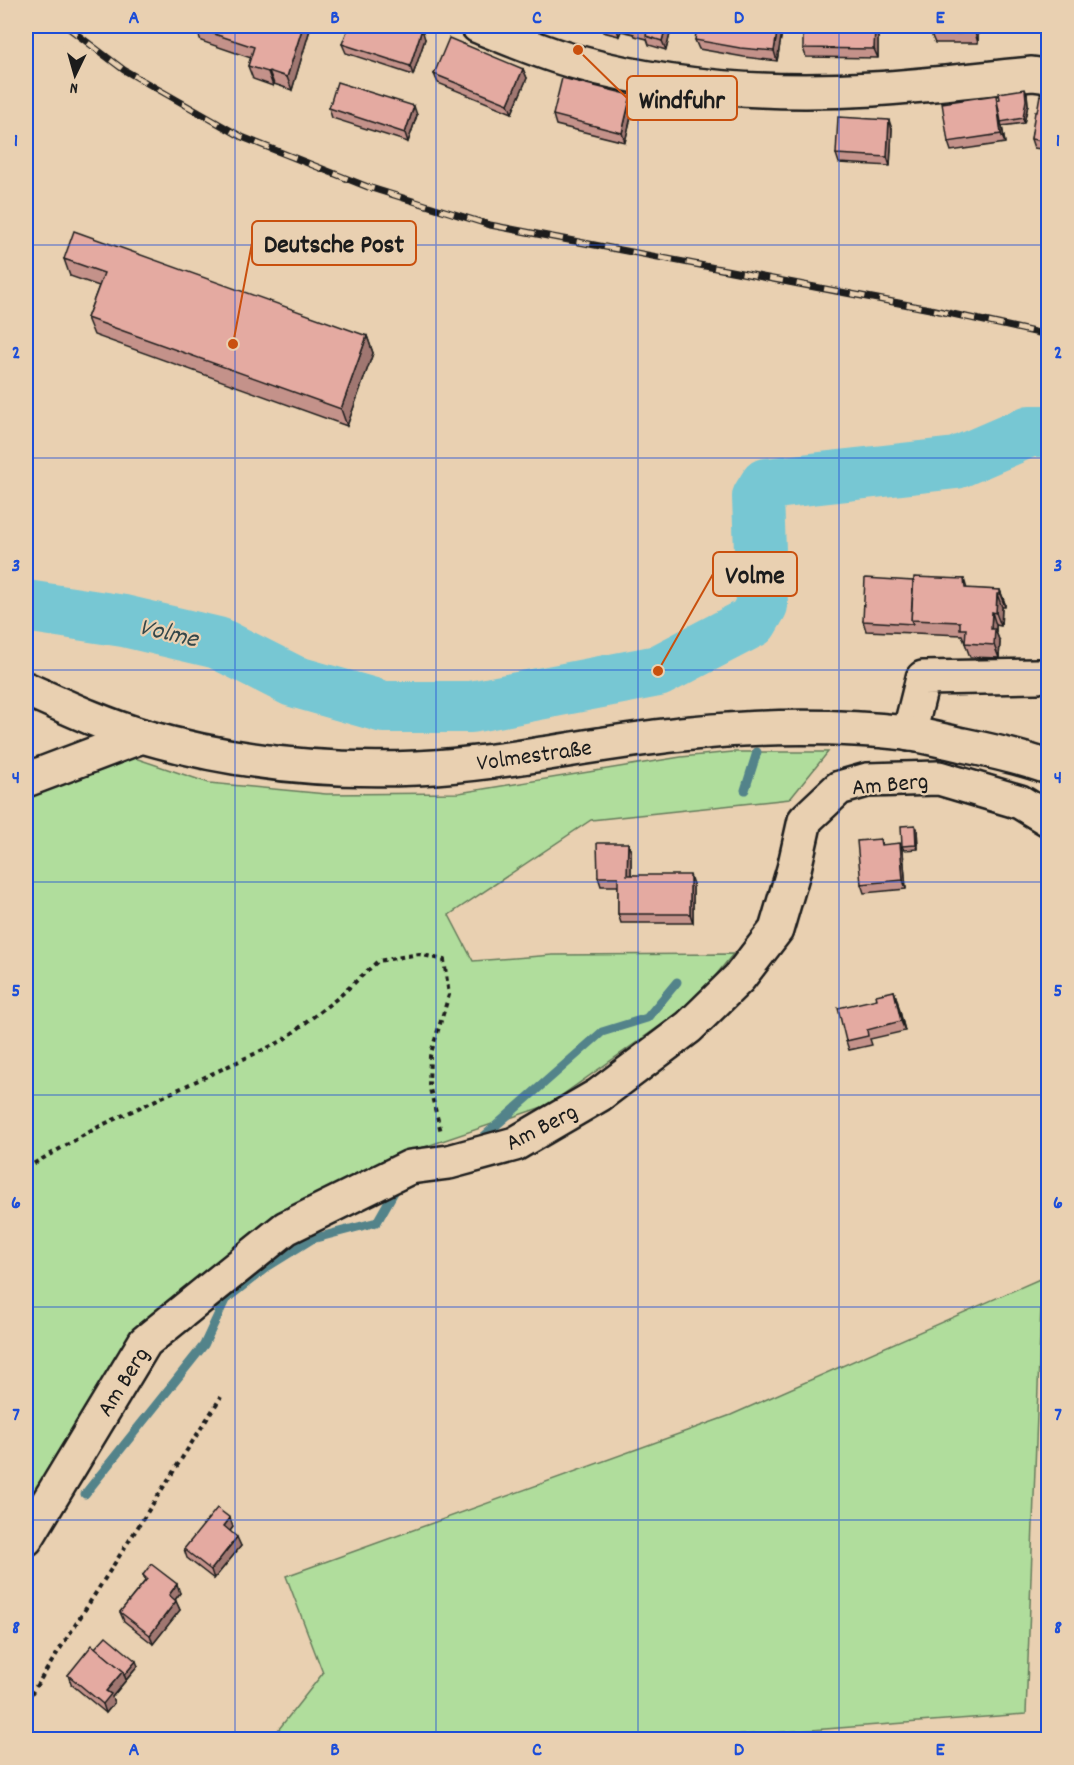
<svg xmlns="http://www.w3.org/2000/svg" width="1074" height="1765" font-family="Dekko,sans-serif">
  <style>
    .green { fill: #b0dd9c; stroke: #667c5c; stroke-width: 1.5 }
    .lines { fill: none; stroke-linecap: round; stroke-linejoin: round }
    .stream { stroke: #53838a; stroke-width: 9 }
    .river { stroke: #77c7d3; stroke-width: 52 }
    .minor-casing { stroke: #1c1c1c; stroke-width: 38 }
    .major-casing { stroke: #1c1c1c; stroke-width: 38 }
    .path { stroke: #1c1c1c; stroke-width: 4; stroke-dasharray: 4.5 4.5; stroke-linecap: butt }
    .minor { stroke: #e9d0b1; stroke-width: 33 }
    .major { stroke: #e9d0b1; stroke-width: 33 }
    .rail-casing { stroke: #1c1c1c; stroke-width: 7 }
    .rail { stroke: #e9d0b1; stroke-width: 4.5; stroke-dasharray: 14; stroke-linecap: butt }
    .wall { fill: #c4928a; stroke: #1c1c1c; stroke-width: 1.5 }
    .shaded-wall { fill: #a07771; stroke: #1c1c1c; stroke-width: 1.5 }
    .building { fill: #e4aaa1; stroke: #1c1c1c; stroke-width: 1.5 }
    .grid { fill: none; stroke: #1d4ed8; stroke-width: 1.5; stroke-opacity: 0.55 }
    .labels { text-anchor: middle; stroke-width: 4.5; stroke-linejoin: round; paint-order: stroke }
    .street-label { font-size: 24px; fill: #1c1c1c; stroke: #e9d0b1 }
    .water-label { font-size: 26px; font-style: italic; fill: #33474a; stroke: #e9d0b1 }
    .leader { fill: none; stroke: #c9500e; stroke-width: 2 }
    .callout-dot { fill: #c9500e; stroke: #e9d0b1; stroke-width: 2 }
    .callout { fill: #e9d0b1; stroke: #c9500e; stroke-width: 2 }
    .callout-label { font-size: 26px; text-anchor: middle; font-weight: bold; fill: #1c1c1c }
    .neatline { fill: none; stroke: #1d4ed8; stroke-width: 2 }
    .grid-label { font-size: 20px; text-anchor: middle; font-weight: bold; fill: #1d4ed8 }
  </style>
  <rect width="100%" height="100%" fill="#e9d0b1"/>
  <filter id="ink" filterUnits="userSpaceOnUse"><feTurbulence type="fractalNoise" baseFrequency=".0167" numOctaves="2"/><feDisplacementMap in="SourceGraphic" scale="12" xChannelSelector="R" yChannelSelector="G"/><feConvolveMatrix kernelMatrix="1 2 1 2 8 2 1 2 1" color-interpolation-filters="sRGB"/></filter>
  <g filter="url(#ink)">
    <!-- green -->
    <g class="green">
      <polygon points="733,752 828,752 790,799 591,820 449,915 473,961 553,955 733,954 695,1001 548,1105 395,1157 135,1339 26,1516 26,788 126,755 209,783 326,794 459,793 681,757"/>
      <polygon points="1042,1278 1026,1714 677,1740 271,1739 323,1673 286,1576 731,1415"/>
    </g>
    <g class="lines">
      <!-- stream -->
      <g class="stream">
        <polyline points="745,790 757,752"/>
        <polyline points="483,1137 602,1032 647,1018 677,982"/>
        <polyline points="85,1494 204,1345 225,1300 267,1267 312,1239 377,1222 394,1192"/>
      </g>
      <!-- river -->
      <polyline class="river" points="26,606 124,621 218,643 293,681 384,707 471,707 658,671 752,622 762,605 758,497 766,484 956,463 1030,431 1048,431"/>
      <!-- minor casing -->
      <g class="minor-casing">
        <g id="minor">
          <path d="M 478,26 C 510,39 542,53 576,62 C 671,88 775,95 873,89 C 926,86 979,79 1032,74 L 1048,76"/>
          <polyline points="909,734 923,678 1037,676"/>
          <polyline points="26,780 142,736"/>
          <polyline points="26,1539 145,1342 286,1228 410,1167 449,1162 515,1144 599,1095 689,1027 739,978 776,930 794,869 805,820 839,788 867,780 939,778 1020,802 1048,819"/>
        </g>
      </g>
      <!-- major casing -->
      <g class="major-casing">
        <path id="major" d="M 26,689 C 64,706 102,724 142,736 C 231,762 324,772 417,768 C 509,764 600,741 692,733 C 763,726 835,725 906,733 C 925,736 944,741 963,745 C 992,751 1020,757 1048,767"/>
      </g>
      <!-- path -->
      <g class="path">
        <polyline points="26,1168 100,1126 282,1041 339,997 378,961 419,954 444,960 449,995 430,1056 429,1085 441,1132"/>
        <polyline points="26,1702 221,1397"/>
        <polyline points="642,1740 659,1737"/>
      </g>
      <!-- minor -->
      <use href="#minor" class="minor"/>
      <!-- major -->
      <use href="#major" class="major"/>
      <!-- rail casing -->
      <g class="rail-casing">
        <polyline id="rail" points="66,26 124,70 242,137 368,187 490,225 930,309 1048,335"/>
      </g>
      <!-- rail -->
      <use href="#rail" class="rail"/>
    </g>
    <!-- wall -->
    <g class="wall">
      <polygon points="196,26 311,26 292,90 274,84 273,86 253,79 248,66 251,58 201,41 196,28"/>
      <polygon points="600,26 672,26 666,50 649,45 647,39 635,36 634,34 621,31 619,36 603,32"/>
      <polygon points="783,26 777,61 744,57 699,49 695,40"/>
      <polygon points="878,26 878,58 806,57 803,48"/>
      <polygon points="931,26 978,26 978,43 935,43 931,34"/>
      <polygon points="425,39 413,75 346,53 342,44"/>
      <polygon points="523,69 527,78 512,113 438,83 434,74"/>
      <polygon points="1027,94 1028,105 1024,123 1002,126 1005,143 951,151 948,142 997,100"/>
      <polygon points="631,95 634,104 625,142 556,125 553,115"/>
      <polygon points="1048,97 1048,150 1034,148 1031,139 1037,112"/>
      <polygon points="329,108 417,115 408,142 332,118"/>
      <polygon points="892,129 890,166 839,163 836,154"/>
      <polygon points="64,259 367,336 373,353 347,426 94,335 87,318 99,286 70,276"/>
      <polygon points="964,579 967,589 1000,590 1005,604 1005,607 1002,607 1001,626 996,625 996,632 1000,642 999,658 970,657 962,635 866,631 863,621 913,581"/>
      <polygon points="917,829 918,849 904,850 902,846"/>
      <polygon points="880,839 882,845 903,852 906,889 864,893 861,884"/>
      <polygon points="628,843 631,852 631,875 693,884 693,923 621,923 618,914 618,886 601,886 598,877"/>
      <polygon points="894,991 897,1000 905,1031 870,1039 872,1045 849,1050 846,1041 877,999"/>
      <polygon points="233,1527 230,1531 241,1546 214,1579 187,1558 184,1549"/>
      <polygon points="143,1575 180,1593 175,1600 180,1610 153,1644 124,1621 120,1612 145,1581"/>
      <polygon points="95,1648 138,1666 112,1697 114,1703 106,1713 71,1684 68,1675"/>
    </g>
    <!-- shaded-wall -->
    <g class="shaded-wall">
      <polygon points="303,26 311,26 292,90 287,77"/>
      <polygon points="616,26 619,26 621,31 619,36"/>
      <polygon points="666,26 672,26 666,50 662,41"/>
      <polygon points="778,26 783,26 777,61 774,51"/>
      <polygon points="875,26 878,26 878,58 874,49"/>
      <polygon points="975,26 978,26 978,43 975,33"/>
      <polygon points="422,29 425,39 413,75 410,66"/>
      <polygon points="523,69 527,78 512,113 508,104"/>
      <polygon points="269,71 274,84 273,86 268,72"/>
      <polygon points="1025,89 1027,94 1028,105 1024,123 1023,118"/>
      <polygon points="631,95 634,104 625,142 622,133"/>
      <polygon points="996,95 999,104 1001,122 1005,143 1001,134"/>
      <polygon points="414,106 417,115 408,142 405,133"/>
      <polygon points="889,120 892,129 890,166 887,157"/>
      <polygon points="367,336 373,353 347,426 341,409"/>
      <polygon points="1000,590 1005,604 1005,607 1000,594"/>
      <polygon points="997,594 1002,607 1001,626 996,613"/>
      <polygon points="992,612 996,625 996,632 1000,642 999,658 994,645 991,629"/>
      <polygon points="915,825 917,829 918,849 916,845"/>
      <polygon points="628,843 631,852 631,884 627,875"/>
      <polygon points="900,843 903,852 906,889 903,880"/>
      <polygon points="690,875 693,884 693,923 690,914"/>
      <polygon points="894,991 897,1000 905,1031 901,1021"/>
      <polygon points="230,1518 233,1527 227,1535 224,1526"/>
      <polygon points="237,1537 241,1546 214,1579 211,1570"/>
      <polygon points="177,1584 180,1593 172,1604 169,1595"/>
      <polygon points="176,1601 180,1610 153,1644 150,1635"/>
      <polygon points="136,1661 138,1666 126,1680 124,1675"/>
      <polygon points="123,1671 126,1680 112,1697 114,1703 106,1713 103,1704 106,1691"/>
    </g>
    <!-- building -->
    <g class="building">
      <polygon points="196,26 303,26 287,77 269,71 268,72 248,66 254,47 196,28"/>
      <polygon points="349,26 410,26 422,29 410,66 342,44"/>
      <polygon points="632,26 666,26 662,41 646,36 647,31 632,27"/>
      <polygon points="697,26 778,26 774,51 740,48 695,40"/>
      <polygon points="803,26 875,26 874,49 803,48"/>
      <polygon points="931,26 975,26 975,33 931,34"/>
      <polygon points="449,38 523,69 508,104 434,74"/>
      <polygon points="562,78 631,95 622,133 553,115"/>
      <polygon points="337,82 414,106 405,133 329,108"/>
      <polygon points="1025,89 1026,100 1023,118 1001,122 997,100 1000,99 999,93"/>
      <polygon points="996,95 1001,134 948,142 942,103"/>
      <polygon points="1040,95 1048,97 1048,142 1031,139 1035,112 1037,112"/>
      <polygon points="838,117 889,120 887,157 836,154"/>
      <polygon points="74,231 367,336 341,409 87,318 104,273 64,259"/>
      <polygon points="914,577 964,579 965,588 1000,590 1000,594 997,594 996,613 992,612 991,629 995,629 994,645 965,643 966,629 960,629 960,622 911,620"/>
      <polygon points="865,578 913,581 911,620 913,624 863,621"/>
      <polygon points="915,825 916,845 902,846 901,826"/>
      <polygon points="880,839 881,845 900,843 903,880 861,884 857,841"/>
      <polygon points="597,843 628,843 627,875 690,875 690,914 618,914 618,877 598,877"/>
      <polygon points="894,991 901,1021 867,1030 868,1036 846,1041 838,1008 877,999 876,995"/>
      <polygon points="217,1508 230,1518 224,1526 237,1537 211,1570 184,1549"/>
      <polygon points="151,1564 177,1584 169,1595 176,1601 150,1635 120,1612 147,1579 143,1575"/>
      <polygon points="106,1636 136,1661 124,1675 123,1671 95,1648"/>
      <polygon points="92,1645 123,1671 106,1691 111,1694 103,1704 68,1675"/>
      <polygon points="33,1733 44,1740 30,1740"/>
    </g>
  </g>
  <!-- grid -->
  <path class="grid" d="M 235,26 L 235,1740M 436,26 L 436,1740M 638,26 L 638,1740M 839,26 L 839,1740M 26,245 L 1048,245M 26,458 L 1048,458M 26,670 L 1048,670M 26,882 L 1048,882M 26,1095 L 1048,1095M 26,1307 L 1048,1307M 26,1520 L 1048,1520"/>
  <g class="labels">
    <!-- street labels -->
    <g class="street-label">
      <text transform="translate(534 754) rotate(-8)" y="8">Volmestraße</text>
      <text transform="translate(890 783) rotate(-5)" y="8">Am Berg</text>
      <text transform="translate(541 1126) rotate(-27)" y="8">Am Berg</text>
      <text transform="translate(122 1381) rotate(-58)" y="8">Am Berg</text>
    </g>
    <!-- water labels -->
    <g class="water-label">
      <text transform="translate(169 631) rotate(13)" y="9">Volme</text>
    </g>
  </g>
  <!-- callouts -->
  <path class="leader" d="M578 50L627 98M233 344L252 243M658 671L713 574"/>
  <g class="callout-dot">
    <circle cx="578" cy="50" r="6"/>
    <circle cx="233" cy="344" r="6"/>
    <circle cx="658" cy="671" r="6"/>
  </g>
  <g class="callout">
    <rect x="627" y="76" width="110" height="44" rx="6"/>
    <rect x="252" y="221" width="164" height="44" rx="6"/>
    <rect x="713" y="552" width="84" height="44" rx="6"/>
  </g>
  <g class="callout-label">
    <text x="682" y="108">Windfuhr</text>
    <text x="334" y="252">Deutsche Post</text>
    <text x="755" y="583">Volme</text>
  </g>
  <!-- margin -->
  <rect width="1074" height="1765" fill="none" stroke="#e9d0b1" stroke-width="66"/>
  <!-- north arrow -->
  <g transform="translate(75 75) rotate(185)" stroke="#e9d0b1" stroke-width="4.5" paint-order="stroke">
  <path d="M0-4.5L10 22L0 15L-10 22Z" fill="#1c1c1c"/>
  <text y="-9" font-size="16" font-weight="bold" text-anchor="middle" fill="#1c1c1c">N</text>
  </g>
  <rect x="33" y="33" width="1008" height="1699" class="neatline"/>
  <g class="grid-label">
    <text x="134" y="23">A</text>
    <text x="335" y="23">B</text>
    <text x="537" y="23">C</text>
    <text x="739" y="23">D</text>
    <text x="940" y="23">E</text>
    <text x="16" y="146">1</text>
    <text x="1058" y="146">1</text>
    <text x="16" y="358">2</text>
    <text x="1058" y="358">2</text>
    <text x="16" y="571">3</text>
    <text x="1058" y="571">3</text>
    <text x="16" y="783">4</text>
    <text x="1058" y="783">4</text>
    <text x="16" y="996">5</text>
    <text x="1058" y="996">5</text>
    <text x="16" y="1208">6</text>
    <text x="1058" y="1208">6</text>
    <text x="16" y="1420">7</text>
    <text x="1058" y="1420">7</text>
    <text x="16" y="1633">8</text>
    <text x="1058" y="1633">8</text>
    <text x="134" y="1755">A</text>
    <text x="335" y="1755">B</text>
    <text x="537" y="1755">C</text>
    <text x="739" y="1755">D</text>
    <text x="940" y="1755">E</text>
  </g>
</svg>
